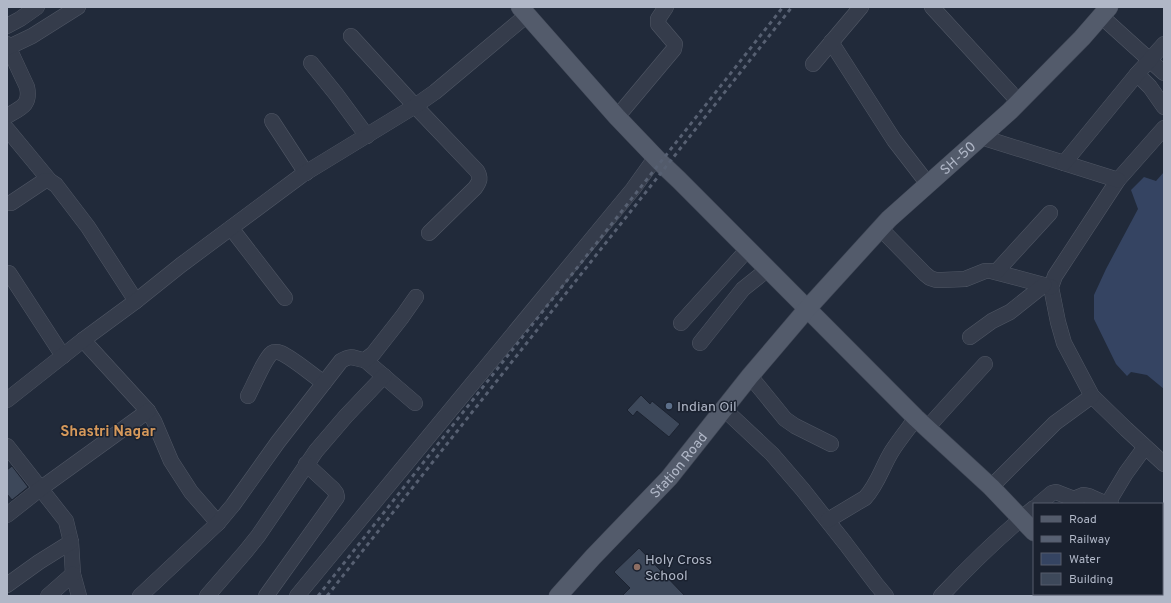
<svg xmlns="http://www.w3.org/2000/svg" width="1171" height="603" font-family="Overpass,sans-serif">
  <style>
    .water { fill: #354462 }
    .building { fill: #3d485a; stroke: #1c2331 }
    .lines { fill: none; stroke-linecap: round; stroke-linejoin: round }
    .minor-casing { stroke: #505765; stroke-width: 16 }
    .major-casing { stroke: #3e4554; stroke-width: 19 }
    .minor { stroke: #353c4b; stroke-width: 15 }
    .major { stroke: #535b6b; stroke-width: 18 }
    .rail { stroke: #576072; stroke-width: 3; stroke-dasharray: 4 4; stroke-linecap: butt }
    .service-dot { fill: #5c6f8a; stroke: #1a212f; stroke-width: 1.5 }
    .education-dot { fill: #8d6e63; stroke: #1a212f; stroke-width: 1.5 }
    .labels { text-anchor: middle; stroke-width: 3; stroke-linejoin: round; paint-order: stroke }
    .street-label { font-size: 14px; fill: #b0b7c7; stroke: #1a212f }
    .poi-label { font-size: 14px; fill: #b0b7c7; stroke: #1a212f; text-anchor: start }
    .neighbourhood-label { font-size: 15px; font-weight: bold; fill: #d6995b; stroke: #1a212f }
  </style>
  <rect width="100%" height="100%" fill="#212a3a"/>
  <!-- water -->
  <polygon class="water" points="1164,172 1164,389 1147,375 1131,372 1127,376 1116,364 1094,319 1094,295 1106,269 1138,209 1131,190 1144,177 1156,181"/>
  <!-- building -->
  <g class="building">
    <polygon points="641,395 650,404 652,401 680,424 669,437 637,411 633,416 627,410"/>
    <polygon points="12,466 28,487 12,500 7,494 7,470"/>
    <polygon points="639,548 685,596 622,596 630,588 614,572"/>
  </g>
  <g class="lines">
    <!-- minor casing -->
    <g class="minor-casing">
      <g id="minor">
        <polyline points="932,7 1019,102"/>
        <polyline points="1101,16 1164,73"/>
        <polyline points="7,26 20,19 37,7"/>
        <path d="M 351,36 L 415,106 L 477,171 C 481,178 480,181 475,188 L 429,233"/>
        <polyline points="831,42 894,140 928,184"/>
        <path d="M 7,44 L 27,87 C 31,105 21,108 7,116"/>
        <polyline points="9,47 32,36 78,7"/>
        <polyline points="311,63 336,94 367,136"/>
        <polyline points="813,64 861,7"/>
        <polyline points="1137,74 1150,87 1164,107"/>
        <polyline points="617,117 674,49 675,44 658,24 658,19 666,7"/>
        <polyline points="272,121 306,173"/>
        <polyline points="1164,128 1118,180 1055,276 1051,287 1058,322 1064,343 1092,396 1126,429 1164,464"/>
        <polyline points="7,129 50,181"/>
        <polyline points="981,137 1118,180"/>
        <polyline points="1064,163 1137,74 1164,44"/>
        <polyline points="7,203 11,203 44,181 50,181 56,185 88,227 136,301"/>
        <polyline points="231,228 285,298"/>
        <polyline points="880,228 925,274 930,278 936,280 942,280 965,279 985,271 991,271 1014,277 1051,287"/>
        <polyline points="996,272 1050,213"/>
        <polyline points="9,273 63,356"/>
        <polyline points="681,323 748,249"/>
        <polyline points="970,337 992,321 1010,312 1044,285"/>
        <polyline points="83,340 148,411 154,421 171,461 191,492 218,523"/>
        <polyline points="700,343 743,289 768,269"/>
        <polyline points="365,360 415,403"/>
        <polyline points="750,376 785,419 795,426 831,444"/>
        <path d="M 248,396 C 253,387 265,358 272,353 C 275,351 278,352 281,353 C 294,359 311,374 324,383"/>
        <polyline points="7,400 83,340 136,301 181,265 302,175 415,106 435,92 527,15"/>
        <polyline points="724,409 772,454 803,490 845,543 876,584 886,596"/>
        <polyline points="927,428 985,364"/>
        <polyline points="7,446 66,521 71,542 73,574 79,596"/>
        <polyline points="991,487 1055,423 1092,396"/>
        <path d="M 1039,504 L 1052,493 L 1056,492 L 1074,499 C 1077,498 1080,496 1083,495 C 1087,494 1102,503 1108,504"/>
        <polyline points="1111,504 1110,501 1111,498 1126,473 1145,447"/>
        <polyline points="7,515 40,489 148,411"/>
        <path d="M 828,520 L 865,498 C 878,484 882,467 892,451 C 899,440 908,429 916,418"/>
        <polyline points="1162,523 1164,521"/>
        <polyline points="7,585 39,562 71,542"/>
        <polyline points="48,596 73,574"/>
        <path d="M 140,596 L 218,523 L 233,505 L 278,442 L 341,361 C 352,354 354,359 365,360 L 373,354 L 402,317 L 416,297"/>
        <polyline points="207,596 246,551 258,536 316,451 346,416 384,376"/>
        <polyline points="266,596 337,497 336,493 333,489 306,464"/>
        <polyline points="297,596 633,189 656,157"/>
        <path d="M 941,596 C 970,565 1001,535 1034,508"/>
      </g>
    </g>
    <!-- major casing -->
    <g class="major-casing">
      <g id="major">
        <polyline points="520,7 617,117 660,162 679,180 916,418 991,487 1034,532"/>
        <polyline points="1091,594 1093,596"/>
        <path id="s1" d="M 558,596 L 593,557 L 669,478 L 750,376 L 807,309 L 889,219 L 1010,111 L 1082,38 L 1109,7"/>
      </g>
    </g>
    <!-- minor -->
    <use href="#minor" class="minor"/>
    <!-- major -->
    <use href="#major" class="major"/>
    <!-- rail -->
    <g class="rail">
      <polyline points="318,596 783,7"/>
      <polyline points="327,596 792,7"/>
    </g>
  </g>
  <!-- markers -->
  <circle class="service-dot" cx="669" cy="406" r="4"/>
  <circle class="education-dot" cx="637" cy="567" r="4"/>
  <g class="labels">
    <!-- street labels -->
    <g class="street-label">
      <text dy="5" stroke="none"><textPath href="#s1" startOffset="594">SH-50</textPath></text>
      <text dy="5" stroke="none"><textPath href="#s1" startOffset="178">Station Road</textPath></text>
    </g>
    <!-- poi labels -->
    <g class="poi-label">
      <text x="677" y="411">Indian Oil</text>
      <text x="645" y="564">Holy Cross<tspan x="645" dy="16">School</tspan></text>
    </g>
    <!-- neighbourhood labels -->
    <g class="neighbourhood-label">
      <text x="108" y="436">Shastri Nagar</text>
    </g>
  </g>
  <!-- border -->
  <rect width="1171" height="603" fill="none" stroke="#b0b7c7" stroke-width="16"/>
  <!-- legend -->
  <rect x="1033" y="503" width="130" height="92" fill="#1a212f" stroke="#565d6c"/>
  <rect x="1041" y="516" width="20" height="6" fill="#535b6b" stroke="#565d6c"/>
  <text x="1069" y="523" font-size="12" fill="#b0b7c7">Road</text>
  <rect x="1041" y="536" width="20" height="6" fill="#576072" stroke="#565d6c"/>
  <text x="1069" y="543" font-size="12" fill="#b0b7c7">Railway</text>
  <rect x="1041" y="553" width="20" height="12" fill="#354462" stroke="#565d6c"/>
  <text x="1069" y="563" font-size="12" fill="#b0b7c7">Water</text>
  <rect x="1041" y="573" width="20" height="12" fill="#3d485a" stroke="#565d6c"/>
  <text x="1069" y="583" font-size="12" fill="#b0b7c7">Building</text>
</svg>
